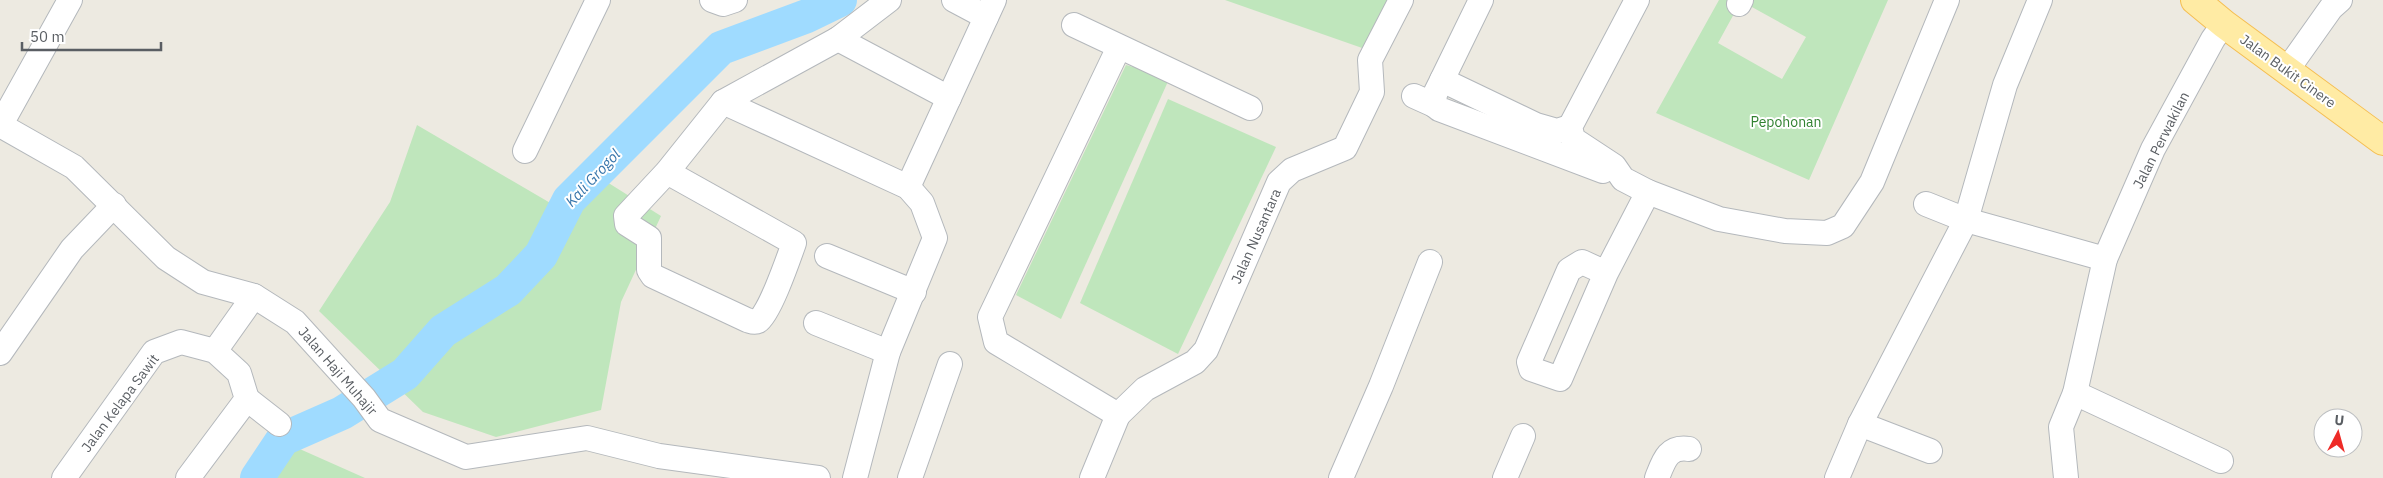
<svg xmlns="http://www.w3.org/2000/svg" width="2383" height="478" font-family="'IBM Plex Sans',sans-serif">
  <style>
    .green { fill: #bfe6bc; fill-rule: evenodd }
    .lines { fill: none; stroke-linecap: round; stroke-linejoin: round }
    .river { stroke: #9fdbff; stroke-width: 34 }
    .minor-casing { stroke: #b4b8bc; stroke-width: 26 }
    .major-casing { stroke: #f5be52; stroke-width: 30 }
    .minor { stroke: #fff; stroke-width: 24 }
    .major { stroke: #ffeba4; stroke-width: 28 }
    .labels { text-anchor: middle; stroke-width: 4; stroke-linejoin: round; paint-order: stroke }
    .street-label { font-size: 14px; fill: #5a5e63; stroke: #fff }
    .park-label { font-size: 14px; fill: #328231; stroke: #fff }
    .water-label { font-size: 15px; font-style: italic; fill: #3876ab; stroke: #fff }
  </style>
  <rect width="100%" height="100%" fill="#edeae1"/>
  <!-- green -->
  <g class="green">
    <polygon points="1225,0 1392,0 1365,49"/>
    <path d="M 1719,0 L 1888,0 L 1809,180 L 1656,113 ZM 1741,1 L 1806,37 L 1782,79 L 1718,43 Z"/>
    <polygon points="1126,65 1170,77 1061,319 1016,295"/>
    <polygon points="1168,99 1276,147 1178,354 1080,303"/>
    <polygon points="417,125 564,211 599,177 661,216 621,302 601,410 496,437 423,412 319,311 390,202"/>
    <polygon points="284,442 365,478 267,478"/>
  </g>
  <g class="lines">
    <!-- river -->
    <polyline class="river" points="257,478 283,439 342,413 405,374 443,331 508,290 541,255 569,200 721,48 807,16 840,0"/>
    <!-- minor casing -->
    <g class="minor-casing">
      <g id="minor">
        <polyline points="712,0 723,4 735,0"/>
        <polyline points="954,0 986,17"/>
        <polyline points="1481,0 1442,80 1536,125 1557,131 1570,127"/>
        <polyline points="1637,0 1570,127 1573,139 1614,166 1623,179 1648,192 1719,219 1785,231 1827,233 1843,226 1872,182 1947,0"/>
        <polyline points="1739,4 1741,0"/>
        <polyline points="1074,25 1250,108"/>
        <polyline points="838,39 949,98"/>
        <polyline points="2287,70 2331,8 2340,0"/>
        <polyline points="1442,80 1435,94 1434,105 1439,109 1603,171"/>
        <polyline points="1414,96 1434,105"/>
        <polyline points="723,102 908,187 922,203 935,238 888,352 855,478"/>
        <polyline points="0,125 74,167 166,258 203,282 254,296 295,322 364,398 380,420 466,457 587,438 659,456 818,478"/>
        <polyline points="0,126 70,0"/>
        <polyline points="525,151 598,0"/>
        <path d="M 667,172 L 794,243 C 789,257 769,315 758,321 C 754,323 751,321 747,320 L 653,276 L 649,270 L 649,238 L 627,224 L 626,216 L 667,172 L 723,102 L 838,39 L 889,0"/>
        <polyline points="908,187 994,0"/>
        <polyline points="1926,204 1966,220 2105,259 2075,393 2061,427 2066,478"/>
        <polyline points="827,256 914,292"/>
        <polyline points="2105,259 2153,149 2213,39 2224,24"/>
        <polyline points="1606,273 1582,262 1569,270 1529,362 1531,369 1560,379 1606,273 1648,192"/>
        <polyline points="816,323 888,352"/>
        <polyline points="215,351 254,296"/>
        <polyline points="0,353 72,249 114,205"/>
        <polyline points="2075,393 2221,461"/>
        <polyline points="247,399 279,424"/>
        <polyline points="1118,415 1145,389 1195,362 1206,350 1279,182 1292,170 1345,148 1372,92 1370,60 1401,0"/>
        <polyline points="1860,424 1930,451"/>
        <polyline points="64,478 154,352 181,342 215,351 239,373 247,399 188,478"/>
        <polyline points="910,478 950,364"/>
        <polyline points="1092,478 1118,415 996,342 990,317 1119,47"/>
        <polyline points="1341,478 1381,386 1430,262"/>
        <polyline points="1505,478 1523,436"/>
        <path d="M 1657,478 C 1664,460 1668,446 1689,449"/>
        <polyline points="1837,478 1860,424 1966,220 2005,85 2040,0"/>
      </g>
    </g>
    <!-- major casing -->
    <g class="major-casing">
      <polyline id="major" points="2195,0 2224,24 2383,141"/>
    </g>
    <!-- minor -->
    <use href="#minor" class="minor"/>
    <!-- major -->
    <use href="#major" class="major"/>
  </g>
  <g class="labels">
    <!-- street labels -->
    <g class="street-label">
      <text transform="translate(2288 71) rotate(36)" y="5">Jalan Bukit Cinere</text>
      <text transform="translate(2161 140) rotate(-63)" y="5">Jalan Perwakilan</text>
      <text transform="translate(1256 236) rotate(-66)" y="5">Jalan Nusantara</text>
      <text transform="translate(338 371) rotate(49)" y="5">Jalan Haji Muhajir</text>
      <text transform="translate(120 403) rotate(-53)" y="5">Jalan Kelapa Sawit</text>
    </g>
    <!-- park labels -->
    <g class="park-label">
      <text x="1786" y="127">Pepohonan</text>
    </g>
    <!-- water labels -->
    <g class="water-label">
      <text transform="translate(593 178) rotate(-47)" y="5">Kali Grogol</text>
    </g>
  </g>
  <!-- north arrow -->
  <g transform="translate(2338 433) rotate(6)"><circle r="24" fill="#ffffff" stroke="#bdbfc1"/>
  <path d="M0-4L9 19L0 12L-9 19Z" fill="#ee2b27"/>
  <text y="-8" font-size="14" font-weight="bold" text-anchor="middle" fill="#5a5e63">U</text>
  </g>
  <!-- scale -->
  <path d="M22 42v8h139v-8" fill="none" stroke="#5a5e63" stroke-width="2.5"/>
  <text x="30" y="42" font-size="15" fill="#5a5e63" stroke="#ffffff" stroke-width="4" paint-order="stroke">50 m</text>
</svg>
